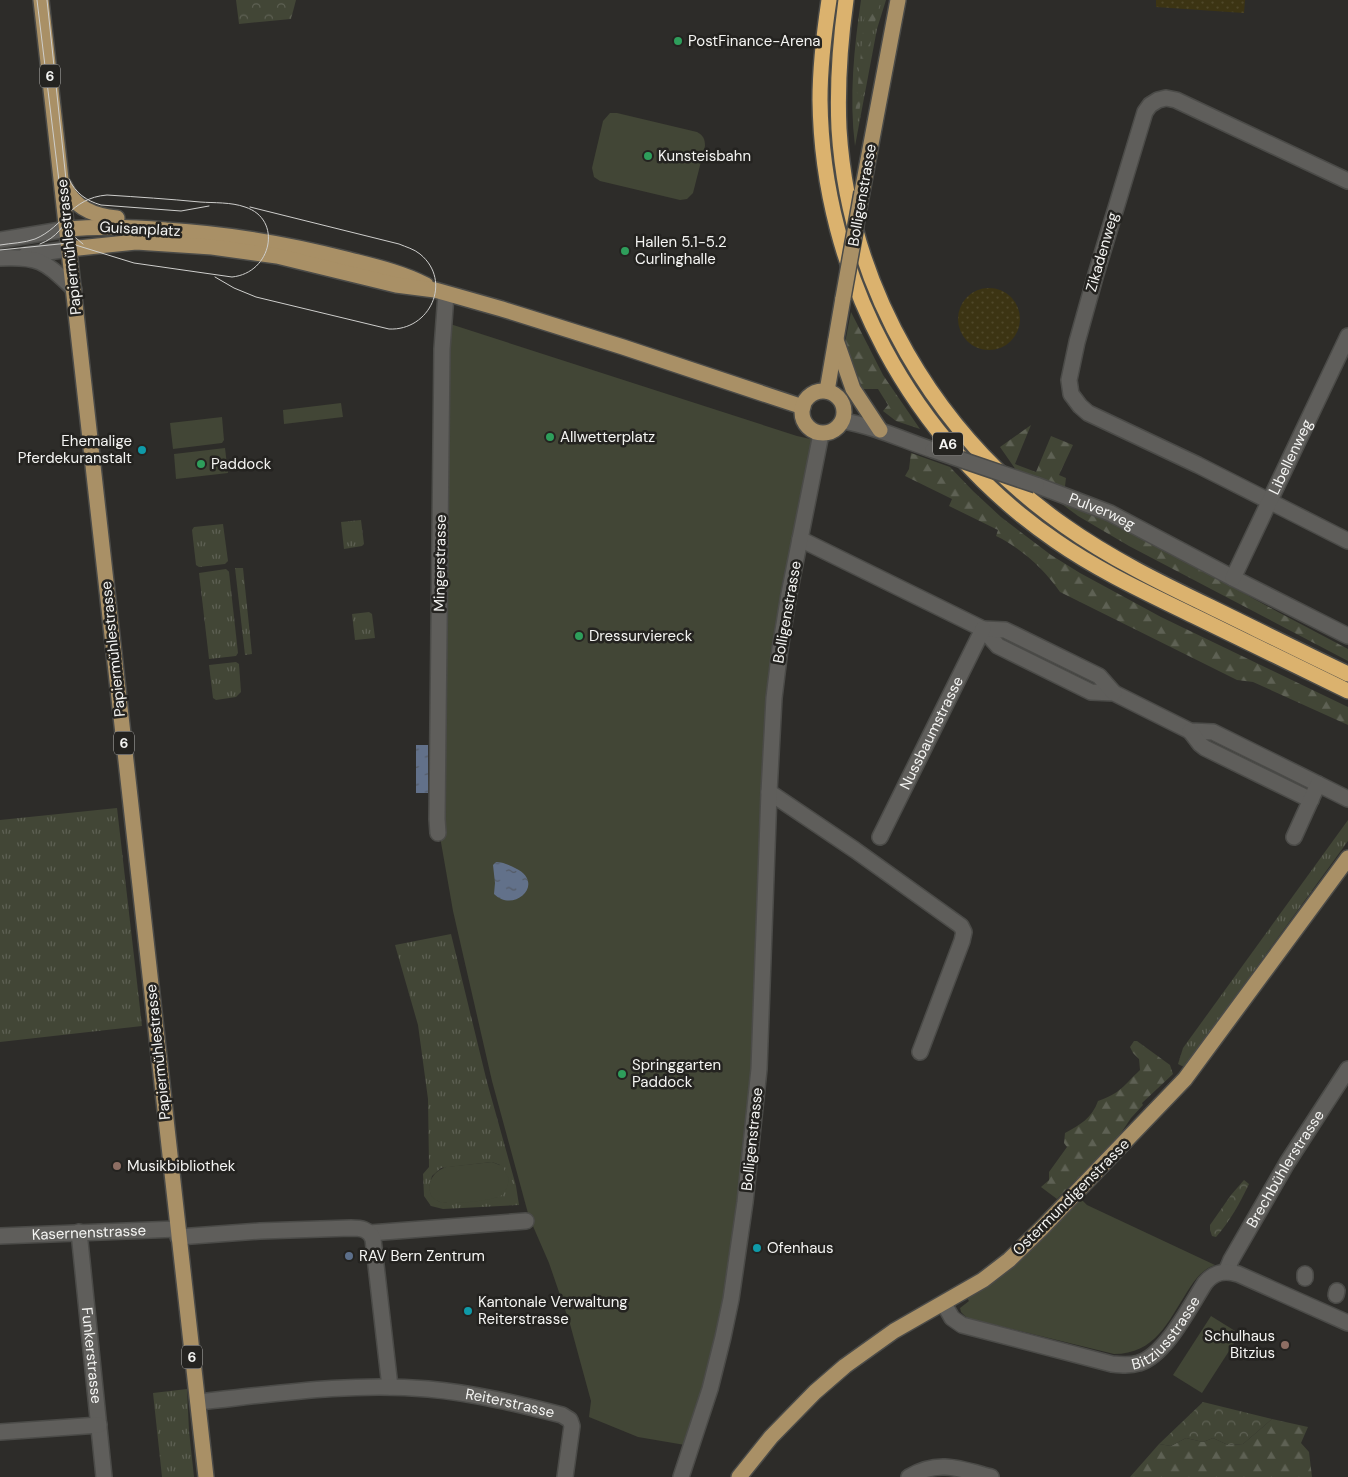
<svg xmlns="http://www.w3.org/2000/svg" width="1348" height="1477" font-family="'DM Sans',sans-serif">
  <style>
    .grass { fill: url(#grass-tufts); fill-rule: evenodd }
    .forest { fill: url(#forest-firs) }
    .sand { fill: url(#sand-dots) }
    .park { fill: url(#park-crowns) }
    .pitch { fill: #424636 }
    .water { fill: url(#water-ripples) }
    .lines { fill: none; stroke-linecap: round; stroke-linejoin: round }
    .minor-casing { stroke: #4b4b48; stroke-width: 18 }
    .major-casing { stroke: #4b4b48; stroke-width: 18 }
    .highway-casing { stroke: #4b4b48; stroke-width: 18 }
    .minor { stroke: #5f5e5b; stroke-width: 15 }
    .major { stroke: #a99066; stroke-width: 15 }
    .highway { stroke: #dbb26e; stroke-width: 15 }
    .tram { stroke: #cececc; stroke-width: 1 }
    .minor-bridge-casing { stroke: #4b4b48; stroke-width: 18; stroke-linecap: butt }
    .major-bridge-casing { stroke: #4b4b48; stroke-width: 18; stroke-linecap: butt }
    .minor-bridge { stroke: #5f5e5b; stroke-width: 15 }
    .major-bridge { stroke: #a99066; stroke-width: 15 }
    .leisure-dot { fill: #2e9e5b; stroke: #242320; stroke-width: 2 }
    .culture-dot { fill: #0f9aa8; stroke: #242320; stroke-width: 2 }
    .education-dot { fill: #8d6e63; stroke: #242320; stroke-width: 2 }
    .service-dot { fill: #5c6f8a; stroke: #242320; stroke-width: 2 }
    .labels { text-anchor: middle; stroke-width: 5; stroke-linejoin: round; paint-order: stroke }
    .shield { fill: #242320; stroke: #b6b5b3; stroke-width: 1 }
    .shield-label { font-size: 14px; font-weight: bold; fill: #f4f4f2 }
    .poi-label { font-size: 15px; fill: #f4f4f2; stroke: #242320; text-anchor: start }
    .street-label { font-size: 15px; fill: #f4f4f2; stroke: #242320 }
  </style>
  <defs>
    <pattern id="grass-tufts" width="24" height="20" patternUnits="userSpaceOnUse" patternTransform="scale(1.25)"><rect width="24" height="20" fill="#424636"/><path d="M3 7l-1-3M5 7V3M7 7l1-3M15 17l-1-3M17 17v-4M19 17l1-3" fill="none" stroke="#5e6154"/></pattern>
    <pattern id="forest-firs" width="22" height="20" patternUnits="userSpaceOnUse" patternTransform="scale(1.25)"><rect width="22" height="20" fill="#424636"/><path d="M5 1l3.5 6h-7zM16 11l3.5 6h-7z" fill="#5e6154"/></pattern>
    <pattern id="sand-dots" width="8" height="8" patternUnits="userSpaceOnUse" patternTransform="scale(1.25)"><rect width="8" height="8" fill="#3c3413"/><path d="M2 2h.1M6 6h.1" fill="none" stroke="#4f482a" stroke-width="1.8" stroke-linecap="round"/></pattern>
    <pattern id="park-crowns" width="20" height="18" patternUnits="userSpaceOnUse" patternTransform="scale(1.25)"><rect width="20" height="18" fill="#424636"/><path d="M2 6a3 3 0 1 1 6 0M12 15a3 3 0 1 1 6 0" fill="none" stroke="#5e6154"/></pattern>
    <pattern id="water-ripples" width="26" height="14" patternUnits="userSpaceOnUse" patternTransform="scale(1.25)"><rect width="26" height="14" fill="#62718a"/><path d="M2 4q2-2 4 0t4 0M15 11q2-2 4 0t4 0" fill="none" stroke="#545b66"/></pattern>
  </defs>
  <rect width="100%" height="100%" fill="#2d2c29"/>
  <!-- grass -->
  <g class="grass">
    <path d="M 861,0 L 886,0 L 877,29 L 855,146 C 849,97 854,48 861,0 Z"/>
    <polygon points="361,520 364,544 362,546 344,549 341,522"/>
    <polygon points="223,524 228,561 225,564 199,567 196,565 192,530 194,527"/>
    <polygon points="235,568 243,568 252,654 245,655"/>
    <polygon points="226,569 229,572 238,653 236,656 209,659 199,573"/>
    <polygon points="369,612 372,614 375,638 355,640 352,614"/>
    <polygon points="236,662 239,664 241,692 236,697 216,700 213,698 209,665"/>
    <polygon points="117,808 142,1026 0,1042 0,820"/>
    <polygon points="1348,820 1348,841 1184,1067 1178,1064 1183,1048"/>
    <path d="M 451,934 L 487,1082 L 516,1186 L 519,1205 L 443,1209 L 431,1206 L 424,1196 L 423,1174 L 429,1167 L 428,1099 L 418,1025 L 395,945 ZM 492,1162 L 500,1165 L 497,1197 L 448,1203 L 438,1201 L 431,1194 L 429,1188 L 432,1176 L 441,1168 Z"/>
    <polygon points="187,1389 189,1431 194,1477 162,1477 153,1393"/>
  </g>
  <!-- forest -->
  <g class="forest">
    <polygon points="866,0 881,0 873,29 856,130 854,126"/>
    <polygon points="851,312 883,375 920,429 896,421 883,411 888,405 878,389 863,389 856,375 845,343"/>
    <polygon points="1031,425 1015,464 1036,472 1051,436 1073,445 1059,475 1066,478 1063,502 1109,519 1278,612 1348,649 1348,661 1129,546 1078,516 1016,470 1000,447"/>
    <path d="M 911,453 L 950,467 L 973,491 L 1001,517 L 1051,555 L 1080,573 L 1161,617 L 1348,707 L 1348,725 L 1253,682 L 1237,680 L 1060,592 C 1044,569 1021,548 996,536 L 998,530 L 949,506 L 952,499 L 905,476 L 909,469 Z"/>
    <path d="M 1134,1041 L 1137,1041 L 1170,1065 L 1173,1074 L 1142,1103 L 1143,1105 L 1131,1118 L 1119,1136 L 1057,1199 L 1041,1187 L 1049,1180 L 1049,1172 L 1067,1147 L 1064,1143 L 1065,1133 C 1080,1125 1092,1118 1098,1101 C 1121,1093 1123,1086 1140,1070 L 1139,1059 L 1133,1053 L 1130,1047 Z"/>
    <polygon points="1272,1419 1308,1427 1301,1443 1309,1452 1312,1477 1130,1477 1159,1444 1171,1446 1186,1438 1203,1442 1213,1438 1228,1445 1243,1444"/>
  </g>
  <!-- sand -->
  <g class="sand">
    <polygon points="1156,0 1245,0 1244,13 1156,7"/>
    <circle cx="989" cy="319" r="31"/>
  </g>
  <!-- park -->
  <g class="park">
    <polygon points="236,0 296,0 291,19 239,24"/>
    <path d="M 1244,1180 L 1249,1184 C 1240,1203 1230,1221 1216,1237 L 1212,1236 L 1210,1230 L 1210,1225 L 1231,1195 Z"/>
    <polygon points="1203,1402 1272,1419 1243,1444 1228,1445 1213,1438 1203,1442 1186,1438 1171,1446 1159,1444"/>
  </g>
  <!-- pitch -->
  <g class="pitch">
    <path d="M 610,113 L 617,113 L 697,132 C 703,135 705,139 705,146 L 693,193 L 687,199 L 680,200 L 600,181 L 594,177 L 592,168 L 603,121 Z"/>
    <polygon points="444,322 797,436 815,440 783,592 754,1067 728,1280 705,1386 685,1445 638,1437 589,1417 591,1401 570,1324 549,1263 529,1217 492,1081 453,911 439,831"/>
    <polygon points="341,403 343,417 284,424 283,410"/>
    <polygon points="222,417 224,440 222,443 173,449 170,423"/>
    <polygon points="225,448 228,473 176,479 174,454"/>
    <path d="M 492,1162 L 502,1166 L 508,1177 C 509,1184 507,1190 502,1195 C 493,1201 450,1205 440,1202 C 421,1195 429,1172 446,1167 Z"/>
    <path d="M 1080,1198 L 1087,1205 L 1215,1265 C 1201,1270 1195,1280 1187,1292 C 1168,1322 1155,1354 1114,1354 L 967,1318 L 961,1312 L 960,1308 L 969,1301 L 967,1298 L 986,1286 Z"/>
    <polygon points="1211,1316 1240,1334 1202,1393 1173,1375"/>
  </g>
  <!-- water -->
  <g class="water">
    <rect x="416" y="745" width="12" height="48"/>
    <path d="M 496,862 C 503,862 509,865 515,868 C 547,883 514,914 494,894 L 495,883 L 493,865 Z"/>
  </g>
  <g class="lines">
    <!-- minor casing -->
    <g class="minor-casing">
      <g id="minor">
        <polyline points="1348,181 1176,100 1166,98 1158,100 1150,105 1145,112 1096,274 1077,342 1069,380 1071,394 1080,406 1088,413 1198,465 1348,541"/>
        <polyline points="0,240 67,229"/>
        <polyline points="26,255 69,249"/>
        <path d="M 0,258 C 41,256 45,262 74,289"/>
        <path d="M 843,421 C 874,426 903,440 933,450"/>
        <path id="s1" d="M 1036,485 L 1110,513 L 1233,578 L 1348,636"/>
        <polyline points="800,539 983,629 998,646 1091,692 1114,693 1190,731 1213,732 1318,784"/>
        <path id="s2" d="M 1233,578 L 1348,336"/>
        <polyline points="983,629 1005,630 1099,676 1114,693"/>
        <polyline points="1190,731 1200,744 1205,748 1311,800"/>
        <polyline points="769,792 855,850 961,926 964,932 962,941 920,1052"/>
        <polyline points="438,833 437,819 442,349 446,294"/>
        <path id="s3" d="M 880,837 L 983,629"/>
        <polyline points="1294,837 1318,784 1348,799"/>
        <path id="s4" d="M 79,1232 L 104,1477"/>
        <polyline points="370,1233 526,1221"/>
        <path id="s5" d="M 0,1236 L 177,1229"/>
        <path d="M 178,1237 L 260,1231 L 351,1228 C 361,1228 369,1229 373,1239 L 390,1387"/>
        <path id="s6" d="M 1226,1272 L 1231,1260 L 1287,1163 L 1348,1069"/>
        <polyline points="1305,1274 1305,1278"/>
        <polyline points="1336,1295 1337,1291"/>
        <path id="s7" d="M 944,1304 L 952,1318 L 962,1325 L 1112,1364 C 1121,1365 1130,1366 1139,1363 C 1166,1355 1190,1306 1205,1283 C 1214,1272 1224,1270 1238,1274 L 1348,1323"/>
        <path id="s8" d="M 198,1402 C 274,1394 351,1382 428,1389 C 474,1393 518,1404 562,1415 L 570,1420 L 572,1426 L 565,1477"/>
        <polyline points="0,1432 99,1425"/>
        <polyline points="681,1477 710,1389 723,1337 731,1299 745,1202 759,1069 769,792 774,698 780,649 789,594 821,434"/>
        <path d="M 909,1477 C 938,1459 961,1469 991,1477"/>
      </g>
    </g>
    <!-- major casing -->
    <g class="major-casing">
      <g id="major">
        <polyline points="41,0 206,1477"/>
        <path d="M 64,185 C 74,208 94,216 117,218"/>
        <polyline points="862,192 898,0"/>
        <path d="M 67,229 C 101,226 132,227 166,230 C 230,234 284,243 346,259 C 373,266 401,272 426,285"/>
        <polyline points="69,249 136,242 212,247 277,256 396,285 435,290 502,309 623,347 803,407"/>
        <polyline points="836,340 853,389 880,430"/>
        <circle cx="823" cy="412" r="21"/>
        <polyline points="827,391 843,298"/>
        <polyline points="739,1477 771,1437 815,1392 845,1366 894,1331 983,1280 1009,1260 1042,1228 1185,1079 1348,858"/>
      </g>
    </g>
    <!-- highway casing -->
    <g class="highway-casing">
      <g id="highway">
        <path d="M 829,0 C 824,33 820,66 820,100 C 822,274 911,442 1056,541 C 1099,571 1147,593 1194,616 C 1245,641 1297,666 1348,691"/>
        <path d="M 846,0 C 840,43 837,86 839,129 C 849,288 935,435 1065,526 C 1110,558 1161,583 1211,607 C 1256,629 1302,652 1348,674"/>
      </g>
    </g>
    <!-- minor -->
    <use href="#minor" class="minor"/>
    <!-- major -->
    <use href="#major" class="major"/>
    <!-- highway -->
    <use href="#highway" class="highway"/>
    <!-- tram -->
    <g class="tram">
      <polyline points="37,0 63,214 70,233 83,244"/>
      <path d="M 69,179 C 75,193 87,201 101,205 L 181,211 L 209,206"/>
      <path d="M 40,244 C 56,238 67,225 69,208 L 47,0"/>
      <path d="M 0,245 C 12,243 24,243 35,239 C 64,227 70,198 107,195 C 138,197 169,199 200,202 C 214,203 231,202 245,207 C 283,219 272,273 232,277 L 134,263 L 69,243 L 0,250"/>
      <path d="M 215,277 L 234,288 L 256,297 L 389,329 C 430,331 453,281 420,254 C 414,249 406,247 399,244 L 250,207"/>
    </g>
    <!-- minor-bridge casing -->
    <g class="minor-bridge-casing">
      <polyline id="minor-bridge" points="933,450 1036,485"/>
    </g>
    <!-- major-bridge casing -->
    <g class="major-bridge-casing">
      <polyline id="major-bridge" points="843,298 862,192"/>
    </g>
    <!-- minor-bridge -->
    <use href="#minor-bridge" class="minor-bridge"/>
    <!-- major-bridge -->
    <use href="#major-bridge" class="major-bridge"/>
  </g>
  <!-- markers -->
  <g class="leisure-dot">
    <circle cx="678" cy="41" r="5"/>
    <circle cx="648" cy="156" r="5"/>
    <circle cx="625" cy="251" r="5"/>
    <circle cx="550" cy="437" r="5"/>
    <circle cx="201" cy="464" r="5"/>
    <circle cx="579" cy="636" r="5"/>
    <circle cx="622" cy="1074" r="5"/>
  </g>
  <g class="culture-dot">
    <circle cx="142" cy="450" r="5"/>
    <circle cx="757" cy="1248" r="5"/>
    <circle cx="468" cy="1311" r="5"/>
  </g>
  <g class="education-dot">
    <circle cx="117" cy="1166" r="5"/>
    <circle cx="1285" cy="1345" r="5"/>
  </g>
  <circle class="service-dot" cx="349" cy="1256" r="5"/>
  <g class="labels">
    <!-- shield labels -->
    <g class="shield">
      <rect x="40" y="64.5" width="20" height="23" rx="4"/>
      <rect x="933" y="432.5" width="30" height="23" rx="4"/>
      <rect x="114" y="731.5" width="20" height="23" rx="4"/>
      <rect x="182" y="1345.5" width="20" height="23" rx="4"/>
    </g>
    <g class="shield-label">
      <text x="50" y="81">6</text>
      <text x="948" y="449">A6</text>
      <text x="124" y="748">6</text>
      <text x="192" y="1362">6</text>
    </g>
    <!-- poi labels -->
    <g class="poi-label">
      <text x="688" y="46">PostFinance-Arena</text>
      <text x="658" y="161">Kunsteisbahn</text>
      <text x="635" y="247">Hallen 5.1-5.2<tspan x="635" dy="17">Curlinghalle</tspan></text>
      <text x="560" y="442">Allwetterplatz</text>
      <text x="132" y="446" text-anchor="end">Ehemalige<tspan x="132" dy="17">Pferdekuranstalt</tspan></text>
      <text x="211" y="469">Paddock</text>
      <text x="589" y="641">Dressurviereck</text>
      <text x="632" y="1070">Springgarten<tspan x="632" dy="17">Paddock</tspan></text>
      <text x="127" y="1171">Musikbibliothek</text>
      <text x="767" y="1253">Ofenhaus</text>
      <text x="359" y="1261">RAV Bern Zentrum</text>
      <text x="478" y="1307">Kantonale Verwaltung<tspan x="478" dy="17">Reiterstrasse</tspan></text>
      <text x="1275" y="1341" text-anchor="end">Schulhaus<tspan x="1275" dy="17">Bitzius</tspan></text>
    </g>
    <!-- street labels -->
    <g class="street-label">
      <text transform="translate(862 195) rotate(-80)" y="5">Bolligenstrasse</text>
      <text transform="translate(140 229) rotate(3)" y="5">Guisanplatz</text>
      <text transform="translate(69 247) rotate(-96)" y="5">Papiermühlestrasse</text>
      <text transform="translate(1102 252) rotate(-74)" y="5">Zikadenweg</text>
      <text dy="5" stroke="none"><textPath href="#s2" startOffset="134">Libellenweg</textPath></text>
      <text dy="5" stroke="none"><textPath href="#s1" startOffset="71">Pulverweg</textPath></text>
      <text transform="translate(440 563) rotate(-89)" y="5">Mingerstrasse</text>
      <text transform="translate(787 612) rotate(-80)" y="5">Bolligenstrasse</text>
      <text transform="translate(113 649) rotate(-96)" y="5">Papiermühlestrasse</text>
      <text dy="5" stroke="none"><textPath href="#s3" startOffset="116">Nussbaumstrasse</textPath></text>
      <text transform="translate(158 1052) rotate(-96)" y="5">Papiermühlestrasse</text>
      <text transform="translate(752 1139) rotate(-84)" y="5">Bolligenstrasse</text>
      <text dy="5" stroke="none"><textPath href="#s6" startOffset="119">Brechbühlerstrasse</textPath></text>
      <text transform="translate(1071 1197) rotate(-45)" y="5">Ostermundigenstrasse</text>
      <text dy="5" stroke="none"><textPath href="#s5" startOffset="89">Kasernenstrasse</textPath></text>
      <text dy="5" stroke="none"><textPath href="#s7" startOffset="251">Bitziusstrasse</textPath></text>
      <text dy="5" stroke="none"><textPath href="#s4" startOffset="124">Funkerstrasse</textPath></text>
      <text dy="5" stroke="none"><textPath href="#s8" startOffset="314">Reiterstrasse</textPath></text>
    </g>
  </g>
</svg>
